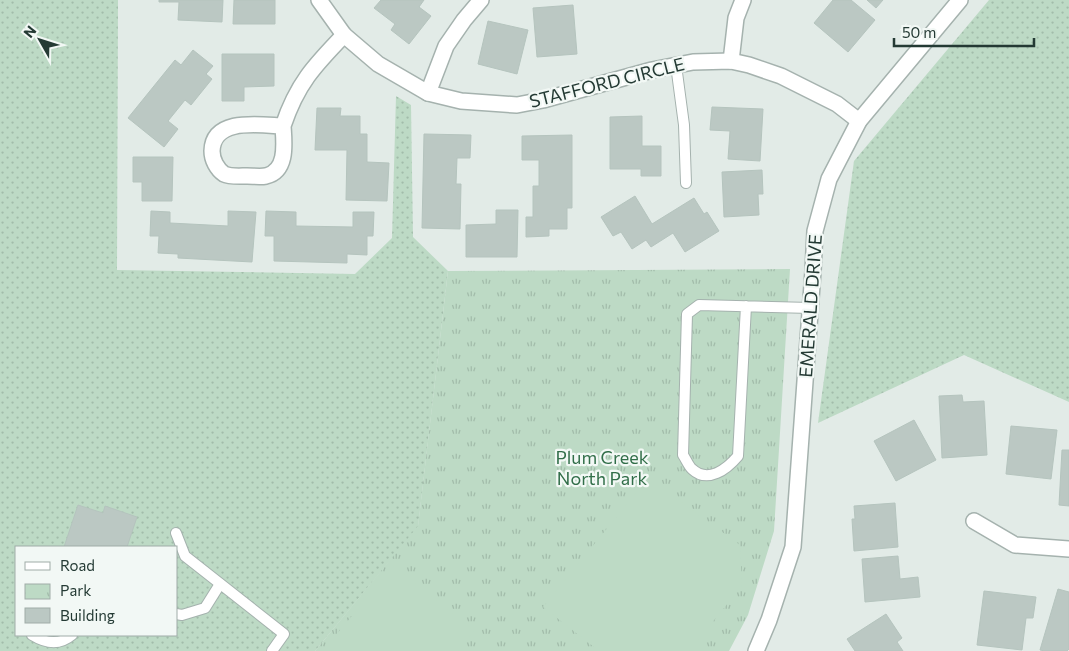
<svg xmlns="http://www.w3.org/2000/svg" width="1069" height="651" font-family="Commissioner,sans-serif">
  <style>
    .grass { fill: url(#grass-dots); fill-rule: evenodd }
    .park { fill: url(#park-tufts) }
    .garden { fill: #bddac5 }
    .building { fill: #bbc8c3; stroke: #b5c4be }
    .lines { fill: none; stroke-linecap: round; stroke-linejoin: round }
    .service-casing { stroke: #a5b2ae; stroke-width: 12 }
    .minor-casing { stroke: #a5b2ae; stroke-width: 18 }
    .tertiary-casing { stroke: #a5b2ae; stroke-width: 18 }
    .service { stroke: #fff; stroke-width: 10 }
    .minor { stroke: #fff; stroke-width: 15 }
    .tertiary { stroke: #fff; stroke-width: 15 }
    .labels { text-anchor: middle; stroke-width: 4.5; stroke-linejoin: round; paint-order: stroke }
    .street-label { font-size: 18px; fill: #243a34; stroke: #f2f8f5 }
    .park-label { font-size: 18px; fill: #316e49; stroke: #f2f8f5 }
  </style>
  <defs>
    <pattern id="grass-dots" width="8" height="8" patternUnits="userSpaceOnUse" patternTransform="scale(1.25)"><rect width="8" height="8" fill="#bddac5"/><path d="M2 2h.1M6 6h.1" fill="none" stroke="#a2bcaa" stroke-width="1.8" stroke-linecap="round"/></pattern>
    <pattern id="park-tufts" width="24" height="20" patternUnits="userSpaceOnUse" patternTransform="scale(1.25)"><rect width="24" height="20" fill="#bddac5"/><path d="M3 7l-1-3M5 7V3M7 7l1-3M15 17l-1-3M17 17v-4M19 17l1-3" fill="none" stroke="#a2bcaa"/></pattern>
  </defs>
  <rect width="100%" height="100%" fill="#e2ebe7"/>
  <!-- grass -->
  <g class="grass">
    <path d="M 0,0 L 118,0 L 117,270 L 355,274 L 392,238 L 396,96 L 411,105 L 413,237 L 448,271 L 418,527 L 315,651 L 0,651 ZM 16,547 L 176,547 L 176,635 L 16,635 Z"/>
    <polygon points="989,0 1069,0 1069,402 964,355 818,423 854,161"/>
  </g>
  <!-- park -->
  <polygon class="park" points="790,269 774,531 748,615 729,651 315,651 418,526 448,271"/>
  <!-- garden -->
  <g class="garden">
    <polygon points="648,478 740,545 742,586 689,651 599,651 543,607"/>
    <polygon points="394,566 474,631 458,651 339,651 329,643"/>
  </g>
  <!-- building -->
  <g class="building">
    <polygon points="159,0 223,0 222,22 178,20 179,2 159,2"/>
    <polygon points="234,0 275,0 275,24 233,24"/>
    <polygon points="381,0 424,0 419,7 431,16 409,44 391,30 395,24 374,8"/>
    <polygon points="833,0 851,0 875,20 848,52 814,23"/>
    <polygon points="867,0 883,0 876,8"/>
    <polygon points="573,5 577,54 537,57 533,8"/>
    <polygon points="488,21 528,30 517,74 478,64"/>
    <polygon points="193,50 213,66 206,74 212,79 191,105 185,100 168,121 178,129 164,147 128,118 175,60 181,65"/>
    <polygon points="222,54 274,54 274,86 244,87 244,101 222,101"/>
    <polygon points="712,107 763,109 760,161 728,159 730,131 710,130"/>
    <polygon points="317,108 341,108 340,116 360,116 360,134 367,134 367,162 389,163 387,201 346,200 347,150 315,150"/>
    <polygon points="642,116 642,146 661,146 661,176 641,176 641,169 610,169 610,117"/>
    <polygon points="424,134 471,135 470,158 457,158 456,184 461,184 460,229 422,228"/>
    <polygon points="572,135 572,208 567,208 567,229 549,229 549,236 526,237 526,217 533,217 533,186 539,186 539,160 522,160 522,136"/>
    <polygon points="133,157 173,157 172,201 142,201 142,182 133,182"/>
    <polygon points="762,170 763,194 758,194 759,215 724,217 722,172"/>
    <polygon points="635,196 652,224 694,198 704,214 707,212 719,231 685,252 673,233 651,247 646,240 632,249 621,232 613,236 601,217"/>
    <polygon points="496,210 518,210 517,257 466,257 466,225 496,224"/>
    <polygon points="151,211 170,212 170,223 228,226 228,211 256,212 252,262 178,258 178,254 158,253 159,236 150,236"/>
    <polygon points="266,211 296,212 296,226 353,227 353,212 374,212 373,236 367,236 367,255 347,254 347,263 274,261 274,236 265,236"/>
    <polygon points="962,395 963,402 984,401 987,455 942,458 939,396"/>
    <polygon points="914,420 936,460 896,481 874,441"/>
    <polygon points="1011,426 1057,430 1051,479 1006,474"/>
    <polygon points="1062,450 1069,450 1069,506 1059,505"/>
    <polygon points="895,503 898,547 854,551 852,519 855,519 854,506"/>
    <polygon points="78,505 103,513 105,506 137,517 127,547 64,547"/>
    <polygon points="898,556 900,579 918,577 920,597 865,602 862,559"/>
    <polygon points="1058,589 1069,592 1069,649 1067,651 1045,651 1040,650"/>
    <polygon points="984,591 1036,597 1033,618 1026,618 1022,650 977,645"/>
    <polygon points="886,614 902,638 897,642 903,651 855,651 847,639"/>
  </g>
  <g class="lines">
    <!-- service casing -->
    <g class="service-casing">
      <g id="service">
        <polyline points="676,65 684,125 686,183"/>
        <path d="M 746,306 L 738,456 C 727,469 708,484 692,469 C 688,465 686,459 683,455 L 687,314 L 699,305 L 811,308"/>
        <polyline points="176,533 185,556 284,634 272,651"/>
        <polyline points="176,614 182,615 205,608 220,584"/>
        <path d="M 32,635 C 45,643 59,646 72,635"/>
      </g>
    </g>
    <!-- minor casing -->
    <g class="minor-casing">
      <g id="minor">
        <polyline points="319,0 344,35 378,64 428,93 461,101 517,105 543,100 652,70 693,62 731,61 749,65 781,76 837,104 859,121"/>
        <polyline points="731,61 736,18 743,0"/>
        <polyline points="428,93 446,46 464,20 481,0"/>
        <path d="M 283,126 C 284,142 288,171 266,176 C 260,177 253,176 247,176 C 240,176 230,177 224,174 C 217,169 212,160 212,151 C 213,117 260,125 283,126 C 297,84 314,66 344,35"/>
        <polyline points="974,521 1015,545 1069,549"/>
      </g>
    </g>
    <!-- tertiary casing -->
    <g class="tertiary-casing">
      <polyline id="tertiary" points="756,651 769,620 793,547 813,271 815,231 829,179 859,121 960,0"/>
    </g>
    <!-- service -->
    <use href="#service" class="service"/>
    <!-- minor -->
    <use href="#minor" class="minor"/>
    <!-- tertiary -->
    <use href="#tertiary" class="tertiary"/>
  </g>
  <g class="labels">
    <!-- street labels -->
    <g class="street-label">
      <text transform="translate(607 83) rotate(-14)" y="6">STAFFORD CIRCLE</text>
      <text transform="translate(811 306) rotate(-86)" y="6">EMERALD DRIVE</text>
    </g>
    <!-- park labels -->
    <g class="park-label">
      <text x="602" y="464">Plum Creek<tspan x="602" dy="21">North Park</tspan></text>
    </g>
  </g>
  <!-- legend -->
  <rect x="15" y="546" width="162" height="90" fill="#f2f8f5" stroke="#a0aca8"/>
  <rect x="25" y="562" width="25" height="8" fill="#ffffff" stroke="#a0aca8"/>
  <text x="60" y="571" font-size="15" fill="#243a34">Road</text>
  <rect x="25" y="584" width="25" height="15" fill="url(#park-tufts)" stroke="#a0aca8"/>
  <text x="60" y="596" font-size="15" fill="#243a34">Park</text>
  <rect x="25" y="608" width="25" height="15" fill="#bbc8c3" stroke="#a0aca8"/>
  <text x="60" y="621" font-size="15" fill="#243a34">Building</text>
  <!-- north arrow -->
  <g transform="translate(40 40) rotate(309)" stroke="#f2f8f5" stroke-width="4" paint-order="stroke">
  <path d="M0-4L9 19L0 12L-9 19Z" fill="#243a34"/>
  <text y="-8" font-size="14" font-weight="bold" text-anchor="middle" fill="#243a34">N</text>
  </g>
  <!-- scale -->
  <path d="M894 38v8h140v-8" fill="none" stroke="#243a34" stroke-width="2.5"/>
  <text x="902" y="38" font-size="15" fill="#243a34" stroke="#f2f8f5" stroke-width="4" paint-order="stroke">50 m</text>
</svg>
